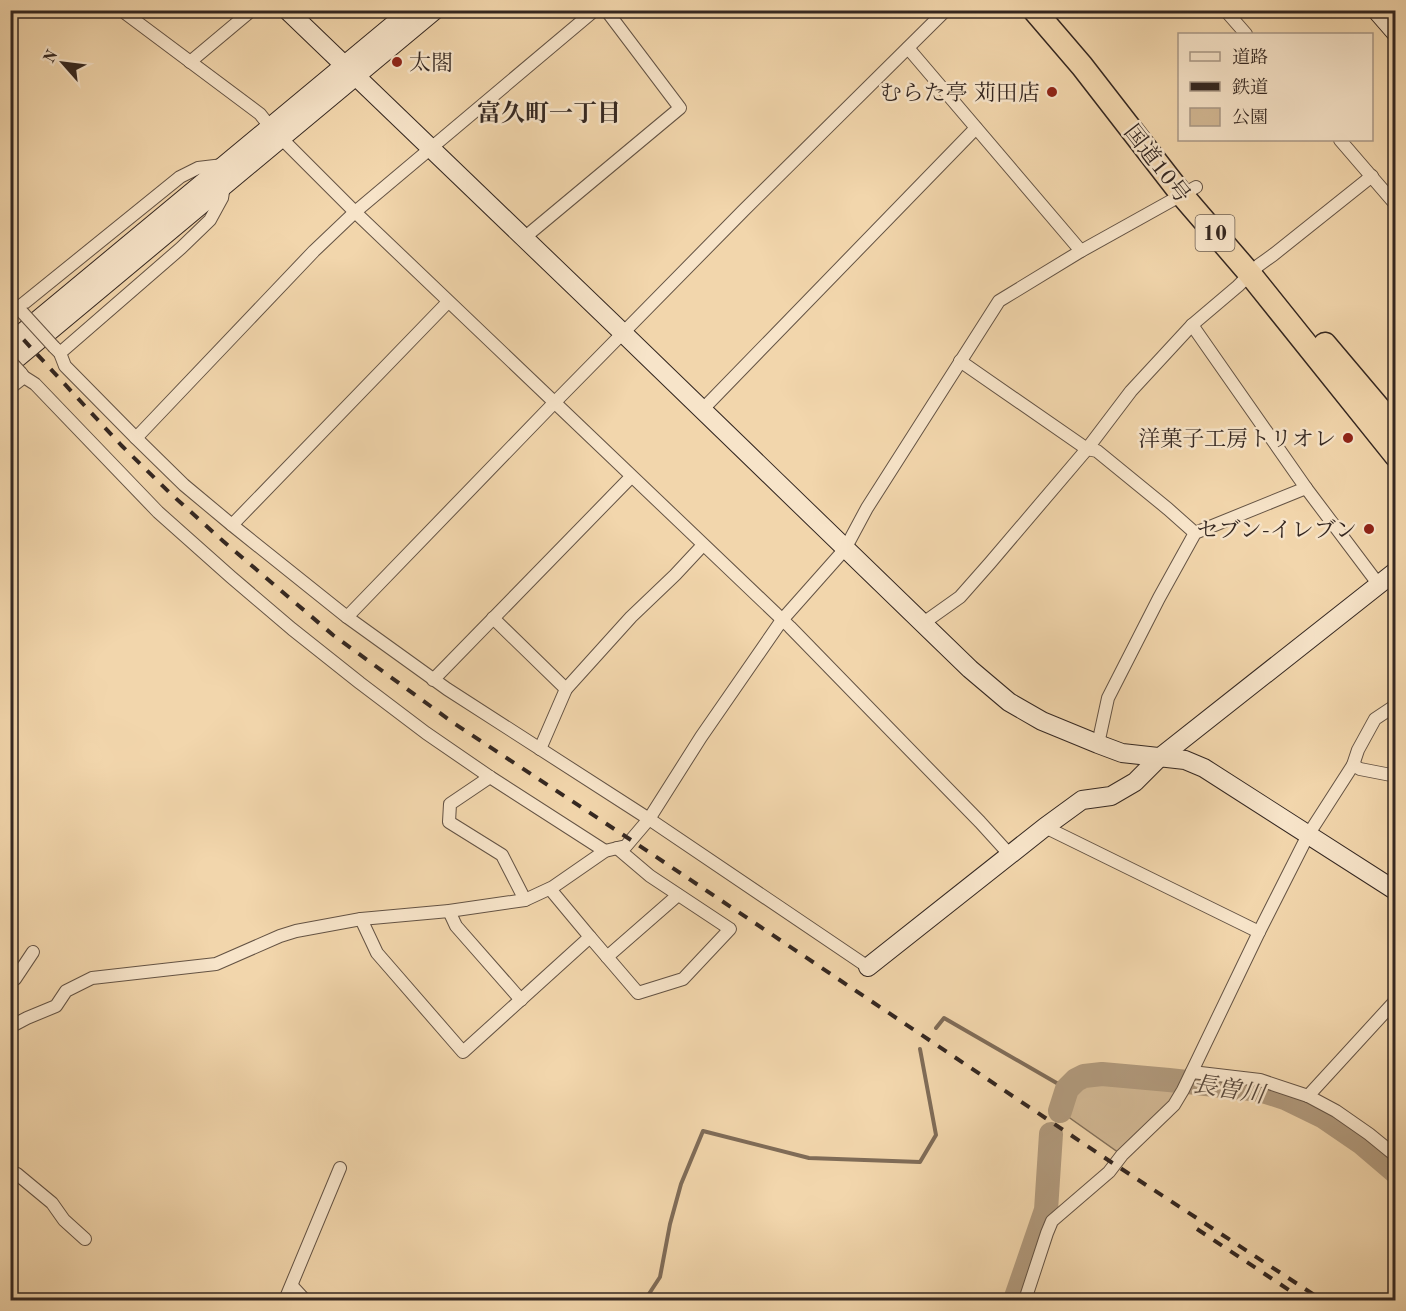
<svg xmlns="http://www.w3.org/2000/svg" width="1406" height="1311" font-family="'Old Standard TT','Noto Serif JP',serif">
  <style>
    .green { fill: #d2b894; stroke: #83705a; stroke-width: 1.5 }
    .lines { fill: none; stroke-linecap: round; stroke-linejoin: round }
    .stream { stroke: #7f6c58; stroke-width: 4 }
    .river { stroke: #b19a7d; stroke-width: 24 }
    .street-casing { stroke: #645344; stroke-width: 14 }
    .secondary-casing { stroke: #342721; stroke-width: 20 }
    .highway-casing { stroke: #342721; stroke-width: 25 }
    .street { stroke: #f7e4c9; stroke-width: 12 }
    .secondary { stroke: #f7e4c9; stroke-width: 18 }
    .highway { stroke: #f2d6ac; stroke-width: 22 }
    .rail { stroke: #342721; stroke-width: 4; stroke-dasharray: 10 10; stroke-linecap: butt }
    .street-bridge-casing { stroke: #645344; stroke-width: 14; stroke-linecap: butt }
    .street-bridge { stroke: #f7e4c9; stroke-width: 12 }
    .poi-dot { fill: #8f2418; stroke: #f7e4c9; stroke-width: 2 }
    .labels { text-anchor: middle; stroke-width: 5; stroke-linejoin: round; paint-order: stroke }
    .shield { fill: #f7e4c9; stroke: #6e6053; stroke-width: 1.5 }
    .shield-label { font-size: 21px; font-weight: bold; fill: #342721 }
    .poi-label { font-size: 22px; fill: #342721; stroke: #f7e4c9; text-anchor: end }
    .street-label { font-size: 22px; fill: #342721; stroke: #f7e4c9 }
    .neighbourhood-label { font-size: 24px; font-weight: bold; fill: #342721; stroke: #f7e4c9 }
    .water-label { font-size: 24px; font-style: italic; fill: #5a4a3d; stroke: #f7e4c9 }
  </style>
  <rect width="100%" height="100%" fill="#f2d6ac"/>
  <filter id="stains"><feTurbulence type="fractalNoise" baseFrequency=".00333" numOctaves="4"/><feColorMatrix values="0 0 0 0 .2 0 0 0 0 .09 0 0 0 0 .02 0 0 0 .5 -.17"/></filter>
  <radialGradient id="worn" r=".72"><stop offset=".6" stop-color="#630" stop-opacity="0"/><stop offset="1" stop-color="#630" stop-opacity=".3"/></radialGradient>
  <!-- green -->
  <path class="green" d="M 1102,1074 L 1187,1082 L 1122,1155 L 1060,1111 C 1069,1083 1071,1077 1102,1074 Z"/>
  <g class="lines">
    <!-- stream -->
    <g class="stream">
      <polyline points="936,1028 944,1018 1067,1089"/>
      <polyline points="645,1300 660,1277 670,1224 681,1184 703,1131 809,1158 920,1162 936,1135 920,1049"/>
    </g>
    <!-- river -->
    <g class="river">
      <polyline points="1060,1111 1067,1089 1076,1080 1084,1076 1102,1074 1169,1080 1260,1090 1285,1098 1324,1117 1362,1143 1396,1172"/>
      <polyline points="1015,1300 1046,1210 1051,1134"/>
    </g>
    <!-- street casing -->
    <g class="street-casing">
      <g id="street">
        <polyline points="121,10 260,114 271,128 355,212 790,627 980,822 1010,855"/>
        <polyline points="1225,10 1246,34"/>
        <polyline points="908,48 1081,251"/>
        <polyline points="190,62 252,10"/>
        <polyline points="1340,140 1396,205"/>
        <polyline points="524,238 680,108 606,10"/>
        <polyline points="18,308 180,177 198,168 223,165"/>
        <polyline points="1192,325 1306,488 1379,585"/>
        <polyline points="54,347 60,353 65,366 136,438 184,485 232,525 347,617 447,689 649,819 868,967"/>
        <polyline points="60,353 181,248 210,220 222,198 224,186"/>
        <polyline points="960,361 1087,449 1097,451 1168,509 1195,533"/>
        <polyline points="21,373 24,377 35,384 158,512 231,577 292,629 360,683 426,733 490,777 605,851"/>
        <polyline points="10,388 24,377"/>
        <polyline points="702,410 976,128"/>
        <polyline points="136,438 314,251 355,212 595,10"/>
        <polyline points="232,525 448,302"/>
        <polyline points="347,617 554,403 743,211 946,10"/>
        <polyline points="493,618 566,689"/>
        <polyline points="922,624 960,597 990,563 1087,449 1131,391 1192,325 1238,286 1259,265 1273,255 1372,176"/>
        <polyline points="433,680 631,477"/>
        <polyline points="1098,744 1108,698 1159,598 1195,533 1306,488"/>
        <polyline points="540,749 566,689 631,617 675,575 703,545"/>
        <polyline points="1353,765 1360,769 1396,776"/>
        <polyline points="490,777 450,804 449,822 502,855 525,900"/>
        <polyline points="1045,827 1259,932"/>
        <polyline points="449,911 456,926 521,1000"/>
        <polyline points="361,919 377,953 463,1052 590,937 550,889"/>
        <polyline points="590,937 638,993 683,979 730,929 650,876 617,848"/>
        <polyline points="607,957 678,895"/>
        <polyline points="10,981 15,979 33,952"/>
        <polyline points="10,1027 27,1018 56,1006 66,991 92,978 216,964 280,936 296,931 361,919 449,911 525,900 553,887 605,851 626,846 649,819 701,737 782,620 845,549 867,508 999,301 1081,251 1196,187"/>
        <polyline points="1192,1072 1260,1080 1308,1096 1336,1111 1369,1134 1396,1156"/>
        <polyline points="1308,1096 1396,1000"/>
        <polyline points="10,1171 17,1174 52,1203 64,1220 85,1239"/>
        <polyline points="292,1286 305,1300"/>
        <polyline points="285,1300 340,1168"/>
        <polyline points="1025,1300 1047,1233 1052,1221 1109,1172 1122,1155 1174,1105 1183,1090 1259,932 1308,835 1353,765 1358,750 1375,719 1396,705"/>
      </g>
    </g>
    <!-- secondary casing -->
    <g class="secondary-casing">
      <g id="secondary">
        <polyline points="287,10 623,333 970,669 1009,702 1042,721 1098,744 1122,753 1185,760 1204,768 1396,891"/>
        <polyline points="1376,10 1396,33"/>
        <polyline points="10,343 411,10"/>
        <polyline points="10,364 435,10"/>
        <polyline points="868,967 1045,827 1082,800 1111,796 1135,782 1159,758 1396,571"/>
      </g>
    </g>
    <!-- highway casing -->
    <g class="highway-casing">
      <g id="highway">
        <polyline points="1034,10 1082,66 1182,195 1250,274 1396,456"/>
        <polyline points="1325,344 1396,428"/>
      </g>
    </g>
    <!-- street -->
    <use href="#street" class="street"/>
    <!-- secondary -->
    <use href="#secondary" class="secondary"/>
    <!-- highway -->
    <use href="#highway" class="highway"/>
    <!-- rail -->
    <g class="rail">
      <polyline points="10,325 121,445 171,494 223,541 333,635 455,724 631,840 1111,1162 1322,1300"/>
      <polyline points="1197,1229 1304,1300"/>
    </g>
    <!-- street-bridge casing -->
    <g class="street-bridge-casing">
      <g id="street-bridge">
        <polyline points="22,312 54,347"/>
        <polyline points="10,361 21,373"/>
      </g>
    </g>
    <!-- street-bridge -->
    <use href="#street-bridge" class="street-bridge"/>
  </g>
  <!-- markers -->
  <g class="poi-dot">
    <circle cx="397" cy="62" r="6"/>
    <circle cx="1052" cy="92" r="6"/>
    <circle cx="1348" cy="438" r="6"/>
    <circle cx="1369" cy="529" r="6"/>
  </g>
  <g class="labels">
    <!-- shield labels -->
    <rect class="shield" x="1195.5" y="215" width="39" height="36" rx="4.5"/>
    <g class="shield-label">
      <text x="1215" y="240">10</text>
    </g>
    <!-- poi labels -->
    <g class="poi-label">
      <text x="409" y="70" text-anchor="start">太閤</text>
      <text x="1040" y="100">むらた亭 苅田店</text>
      <text x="1336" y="446">洋菓子工房トリオレ</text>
      <text x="1357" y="537">セブン-イレブン</text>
    </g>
    <!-- street labels -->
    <g class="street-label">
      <text transform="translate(1158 163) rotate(52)" y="8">国道10号</text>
    </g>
    <!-- neighbourhood labels -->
    <g class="neighbourhood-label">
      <text x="549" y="121">富久町一丁目</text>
    </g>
    <!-- water labels -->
    <g class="water-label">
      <text transform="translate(1229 1089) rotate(9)" y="8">長曽川</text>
    </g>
  </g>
  <!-- margin -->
  <rect width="1406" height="1311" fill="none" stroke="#f2d6ac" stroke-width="36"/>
  <rect x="12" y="12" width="1382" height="1287" fill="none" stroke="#342721" stroke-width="3"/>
  <rect x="18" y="18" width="1370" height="1275" fill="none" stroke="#342721" stroke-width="1.5"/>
  <!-- legend -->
  <rect x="1178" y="33" width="195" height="108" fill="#f7e4c9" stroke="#a99886" stroke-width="1.5"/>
  <rect x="1190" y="52" width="30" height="9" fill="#f7e4c9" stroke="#a99886" stroke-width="1.5"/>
  <text x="1232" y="63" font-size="18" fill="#342721">道路</text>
  <rect x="1190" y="82" width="30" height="9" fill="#342721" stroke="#a99886" stroke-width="1.5"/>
  <text x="1232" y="93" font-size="18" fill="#342721">鉄道</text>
  <rect x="1190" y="108" width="30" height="18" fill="#d2b894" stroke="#a99886" stroke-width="1.5"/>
  <text x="1232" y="123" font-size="18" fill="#342721">公園</text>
  <!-- north arrow -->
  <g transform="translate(63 63) rotate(298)" stroke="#f7e4c9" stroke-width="4.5" paint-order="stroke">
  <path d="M0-4.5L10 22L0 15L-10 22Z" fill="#342721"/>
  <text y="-9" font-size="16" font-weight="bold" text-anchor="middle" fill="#342721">N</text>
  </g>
  <rect width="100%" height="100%" filter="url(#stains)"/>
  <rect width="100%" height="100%" fill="url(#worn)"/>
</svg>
